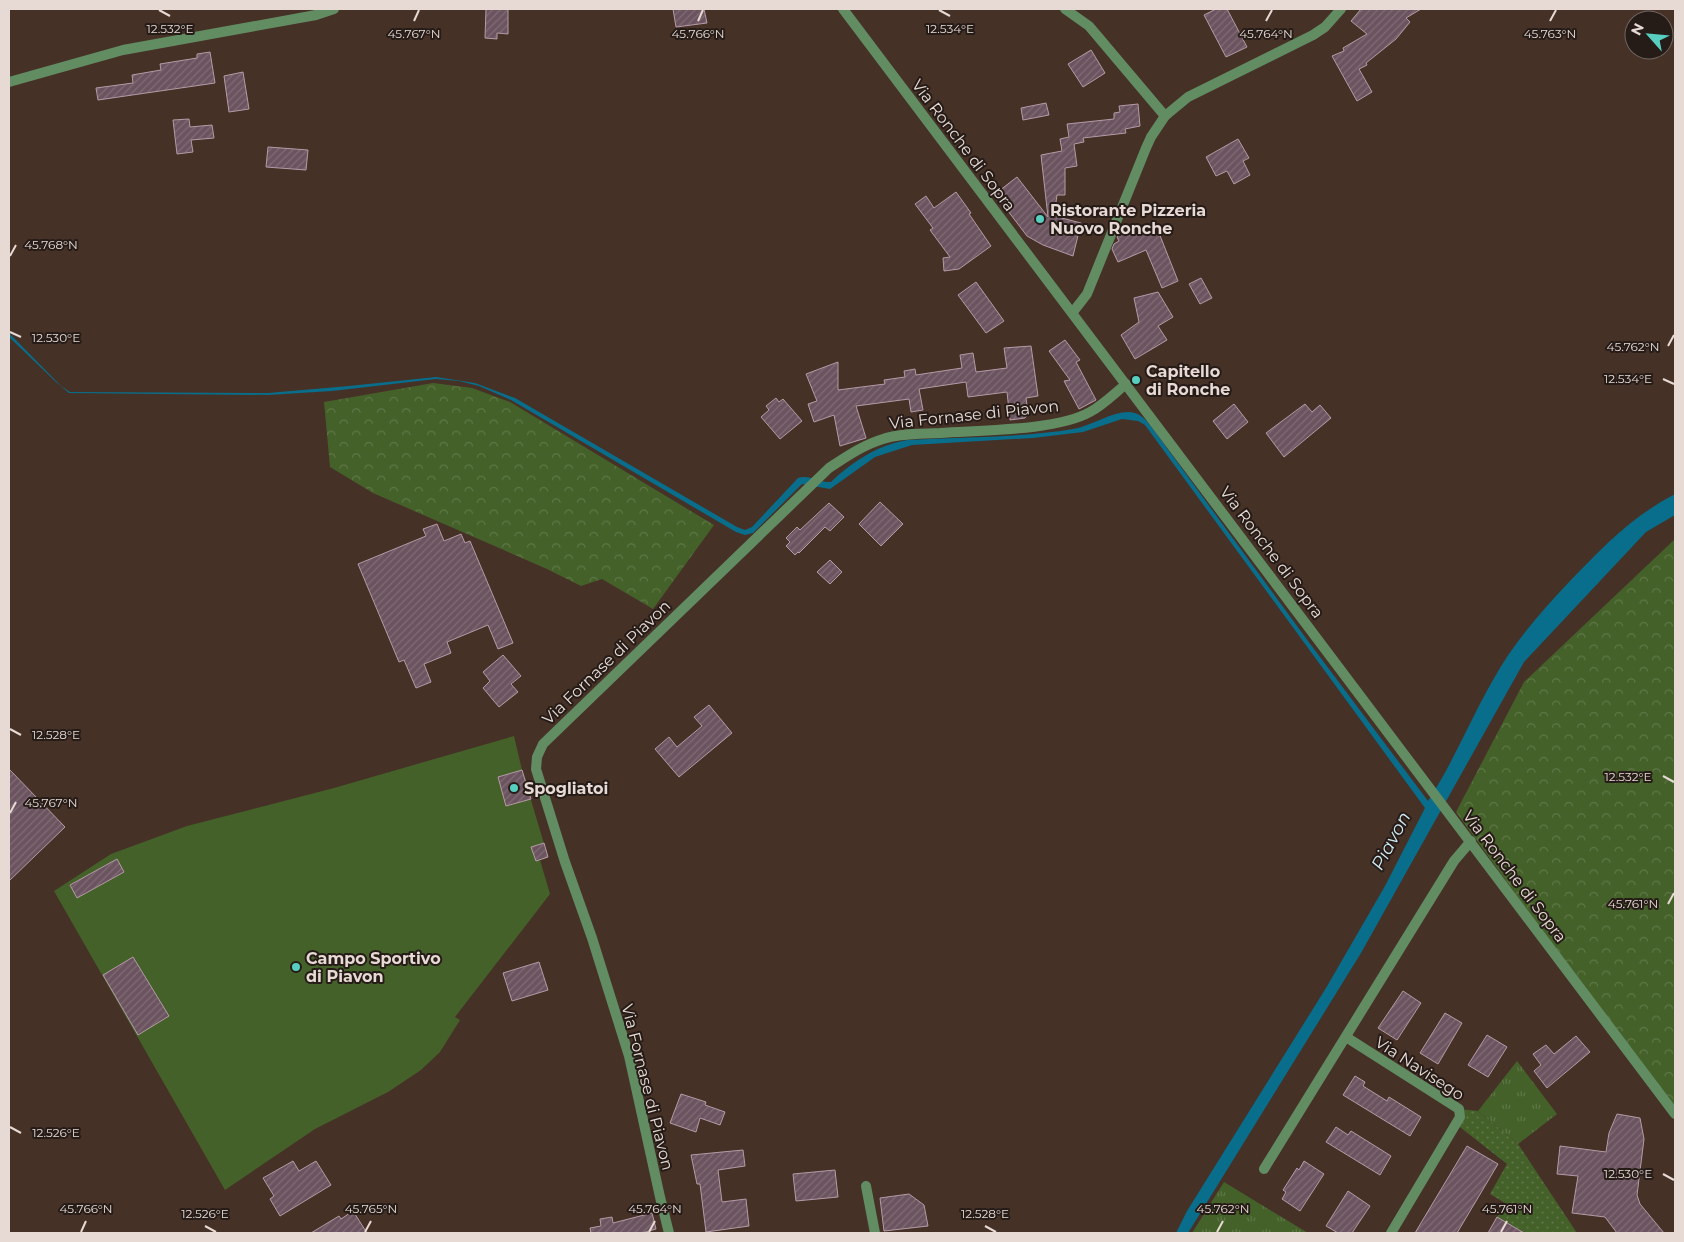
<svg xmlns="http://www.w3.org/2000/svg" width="1684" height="1242" font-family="Montserrat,sans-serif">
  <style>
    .grass { fill: url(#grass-tufts) }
    .forest { fill: url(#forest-crowns) }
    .park { fill: url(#park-dots) }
    .pitch { fill: #446129 }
    .water { fill: #086e8b }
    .building { fill: url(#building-hatch); stroke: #b59ba7 }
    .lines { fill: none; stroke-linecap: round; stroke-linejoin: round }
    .minor { stroke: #628d63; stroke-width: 10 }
    .ticks { fill: none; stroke: #e7d9d3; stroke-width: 2 }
    .poi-dot { fill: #58cec0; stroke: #251b17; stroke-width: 2 }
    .labels { text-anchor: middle; stroke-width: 4; stroke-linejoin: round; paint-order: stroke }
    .street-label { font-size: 16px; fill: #e7d9d3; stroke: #251b17 }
    .poi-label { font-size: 16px; font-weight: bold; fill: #e7d9d3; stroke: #251b17; text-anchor: start }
    .water-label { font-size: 18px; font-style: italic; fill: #d0e9f3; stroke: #251b17 }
    .ticks-label { font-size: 12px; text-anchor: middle; fill: #e7d9d3; stroke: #251b17; stroke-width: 4; stroke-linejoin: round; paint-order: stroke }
  </style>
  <defs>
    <pattern id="grass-tufts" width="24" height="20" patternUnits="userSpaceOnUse" patternTransform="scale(1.25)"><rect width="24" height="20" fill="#446129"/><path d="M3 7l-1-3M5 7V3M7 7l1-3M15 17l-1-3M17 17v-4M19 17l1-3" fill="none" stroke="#5f7747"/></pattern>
    <pattern id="forest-crowns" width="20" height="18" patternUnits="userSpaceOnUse" patternTransform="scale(1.25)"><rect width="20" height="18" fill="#446129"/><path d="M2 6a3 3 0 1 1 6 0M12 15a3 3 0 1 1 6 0" fill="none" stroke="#5f7747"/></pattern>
    <pattern id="park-dots" width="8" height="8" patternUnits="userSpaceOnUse" patternTransform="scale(1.25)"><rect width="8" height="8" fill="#446129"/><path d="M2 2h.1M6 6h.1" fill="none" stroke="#5f7747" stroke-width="1.8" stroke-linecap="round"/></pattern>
    <pattern id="building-hatch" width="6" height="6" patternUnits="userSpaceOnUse" patternTransform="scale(1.25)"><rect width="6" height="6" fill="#6b545f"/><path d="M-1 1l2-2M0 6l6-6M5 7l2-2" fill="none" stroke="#806c75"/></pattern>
  </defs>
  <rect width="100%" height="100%" fill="#463127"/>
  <!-- grass -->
  <g class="grass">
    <polygon points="1517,1061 1557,1114 1518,1144 1478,1111"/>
    <polygon points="1224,1182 1308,1233 1192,1233"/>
  </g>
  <!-- forest -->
  <g class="forest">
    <polygon points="433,383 472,388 510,402 714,525 653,609 602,579 581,586 547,569 373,493 330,467 324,402"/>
    <polygon points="1675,539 1675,1113 1456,812 1524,682"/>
  </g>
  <!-- park -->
  <polygon class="park" points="1459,1109 1478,1111 1518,1144 1577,1233 1524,1233 1497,1217 1505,1203 1490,1194 1507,1164 1456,1124"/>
  <!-- pitch -->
  <polygon class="pitch" points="514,736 522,770 548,857 540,860 550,894 455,1017 460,1020 440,1052 421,1070 388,1092 315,1129 225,1190 54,891 111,854 187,826 334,788"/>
  <!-- water -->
  <path class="water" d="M 9,333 L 61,386 L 70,392 L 268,393 L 349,386 L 436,377 L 475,383 L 515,398 L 737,527 L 745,530 L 752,527 L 798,478 C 809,474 819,483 831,482 C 852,462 879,444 908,440 C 963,437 1019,438 1073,429 C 1092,426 1110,412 1129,412 C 1140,412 1147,421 1153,429 L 1308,641 L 1428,801 C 1453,763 1470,720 1493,680 C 1513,643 1541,612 1570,581 C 1605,545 1630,518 1675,494 L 1675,515 L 1646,532 L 1524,662 L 1361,953 L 1188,1233 L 1176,1233 L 1187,1211 L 1326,988 L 1385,886 L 1425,808 L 1145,425 L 1138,421 L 1122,419 L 1083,432 L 1033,438 L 912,445 L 875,457 L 830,489 L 802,484 L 753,533 L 745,535 L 736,532 L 511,400 L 479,386 L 459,381 L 436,379 L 332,391 L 268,395 L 69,393 L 56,382 L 9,337 Z"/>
  <!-- building -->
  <g class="building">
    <polygon points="486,9 508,9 508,34 497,33 497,39 485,38"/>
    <polygon points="673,9 704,9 707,23 676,27"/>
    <polygon points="1216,9 1227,9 1247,47 1226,57 1204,15"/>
    <polygon points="1361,9 1421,9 1406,18 1410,22 1396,39 1366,63 1367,65 1359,69 1372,92 1357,101 1332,56 1344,51 1343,48 1367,34 1351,21"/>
    <polygon points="1091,50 1105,73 1083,87 1068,64"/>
    <polygon points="210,52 215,83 98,100 96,88 133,83 132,75 161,70 160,64 197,58 197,54"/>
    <polygon points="243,72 249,109 229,112 224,76"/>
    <polygon points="1046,103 1049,115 1023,120 1021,108"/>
    <polygon points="1138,104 1140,126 1125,129 1126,133 1083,138 1084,142 1074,144 1077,166 1065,168 1065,195 1057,195 1054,216 1081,223 1073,256 1043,245 1027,236 995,194 1017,177 1048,217 1041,155 1062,151 1060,139 1069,137 1067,124 1114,119 1114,113 1120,112 1119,106"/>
    <polygon points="189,119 190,127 212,125 214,138 191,140 193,152 177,154 173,120"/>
    <polygon points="1238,139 1249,158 1243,161 1250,175 1234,184 1227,171 1216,176 1206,157"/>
    <polygon points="268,147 308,150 306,170 266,167"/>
    <polygon points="956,192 971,213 969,214 991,246 959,269 944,271 943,258 950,257 930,230 933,228 915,204 926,196 934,208"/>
    <polygon points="1140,226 1143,233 1157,228 1178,281 1162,288 1146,250 1118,262 1112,249 1114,244 1119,241 1117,237 1119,234"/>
    <polygon points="1201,278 1212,298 1200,304 1189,284"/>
    <polygon points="976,282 1004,321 986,333 958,295"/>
    <polygon points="1158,292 1173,317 1158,326 1167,340 1135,359 1121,335 1139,322 1134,298"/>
    <polygon points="1065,340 1080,360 1076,362 1096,400 1079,409 1064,381 1070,380 1049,351"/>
    <polygon points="1031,346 1038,396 1026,398 1028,413 1025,418 1010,420 1007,392 968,397 966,382 919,389 923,410 911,412 909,399 856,406 866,438 840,446 834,415 814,422 808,404 817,401 806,374 838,362 838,390 885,384 884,380 905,377 904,371 915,369 916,375 962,368 960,355 973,353 976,372 1007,368 1004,348"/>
    <polygon points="776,398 779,402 783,399 802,421 780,439 761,417 769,410 766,406"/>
    <polygon points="1234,404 1248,422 1227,439 1213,421"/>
    <polygon points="1305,404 1312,412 1320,405 1331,418 1284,457 1266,433"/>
    <polygon points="880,502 903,524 881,546 859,524"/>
    <polygon points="829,503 844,517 830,531 825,527 799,553 798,552 795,555 786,546 790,542 786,538 797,527 800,530"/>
    <polygon points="437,524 444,541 461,534 465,543 470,541 513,643 498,649 488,625 447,642 451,653 424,664 431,682 416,688 404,660 399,662 358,564 426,536 423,529"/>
    <polygon points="830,560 842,572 830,584 817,572"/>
    <polygon points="503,655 521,676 511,684 518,692 499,707 483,688 490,681 483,672"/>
    <polygon points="709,705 732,733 679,777 655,749 669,737 677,747 702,726 694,717"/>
    <polygon points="9,769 65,827 9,881"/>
    <polygon points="522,770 531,799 506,806 498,777"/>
    <polygon points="544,843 548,857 536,861 531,847"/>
    <polygon points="117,859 124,872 77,898 70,885"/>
    <polygon points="133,957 169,1016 138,1035 103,975"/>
    <polygon points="539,962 548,990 512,1001 503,973"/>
    <polygon points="1403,991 1421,1003 1397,1040 1378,1028"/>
    <polygon points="1445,1013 1462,1023 1438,1064 1420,1053"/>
    <polygon points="1487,1035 1507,1047 1488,1077 1468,1065"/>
    <polygon points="1576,1036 1590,1052 1547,1088 1534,1071 1541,1065 1533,1054 1546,1045 1554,1054"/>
    <polygon points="1355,1076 1365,1082 1363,1086 1387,1101 1389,1097 1421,1117 1410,1136 1343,1095"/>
    <polygon points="681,1094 706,1102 705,1105 725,1112 720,1125 700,1118 696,1132 670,1123"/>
    <polygon points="1617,1114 1640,1118 1644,1139 1637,1195 1640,1204 1664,1233 1617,1233 1605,1217 1572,1213 1578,1176 1557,1174 1560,1146 1606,1152 1609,1133"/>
    <polygon points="1336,1127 1348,1135 1351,1131 1391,1156 1380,1175 1326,1142"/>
    <polygon points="1467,1146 1498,1164 1457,1233 1415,1233"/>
    <polygon points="743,1150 745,1166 718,1170 722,1202 746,1199 749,1226 706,1232 700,1184 697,1184 691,1155"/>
    <polygon points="293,1161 299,1171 316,1161 331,1185 280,1216 270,1199 274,1196 263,1178"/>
    <polygon points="1304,1161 1324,1174 1300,1211 1282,1199 1286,1192 1283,1190 1297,1168 1299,1170"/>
    <polygon points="835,1170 838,1197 796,1201 793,1174"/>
    <polygon points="1348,1191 1370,1206 1352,1233 1338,1233 1326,1226"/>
    <polygon points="909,1194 924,1205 928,1226 884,1231 880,1198"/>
    <polygon points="353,1211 367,1233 311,1233 339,1216 341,1219"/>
    <polygon points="652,1213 656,1229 642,1233 591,1233 590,1228 601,1226 600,1219 612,1217 613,1223"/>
    <polygon points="1497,1217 1524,1233 1488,1233"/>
  </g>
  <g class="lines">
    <!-- minor -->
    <g class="minor">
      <polyline points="843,9 1675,1114"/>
      <polyline points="1065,9 1089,26 1165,116"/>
      <polyline points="9,82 123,50 316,15 334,9"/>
      <polyline points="1073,312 1087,294 1146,148 1151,137 1165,116 1188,97 1313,35 1325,27 1341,9"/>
      <polyline points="1346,1037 1459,1109 1460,1117 1391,1233"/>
      <polyline points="1264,1169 1454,861 1471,841"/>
      <polyline points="866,1186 875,1233"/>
      <path d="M 669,1233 L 660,1197 L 629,1056 L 592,938 L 565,862 L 536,769 L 537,757 L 543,744 L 829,468 C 846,457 863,445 883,439 C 900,433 921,434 940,433 C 980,430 1056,431 1090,412 C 1103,405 1115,393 1126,384"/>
    </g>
  </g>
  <!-- ticks -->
  <path class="ticks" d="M 159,10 L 170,16M 939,10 L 950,16M 414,21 L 419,10M 698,21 L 703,10M 1266,21 L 1272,10M 1550,21 L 1556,10M 10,256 L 16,245M 10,332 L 21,337M 1668,346 L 1674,335M 1663,379 L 1674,384M 10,729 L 21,735M 1663,776 L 1674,782M 10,813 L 16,802M 1668,904 L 1674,893M 10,1127 L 21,1133M 1663,1174 L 1674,1180M 205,1226 L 216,1232M 985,1226 L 996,1232M 81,1232 L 86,1221M 365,1232 L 371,1221M 649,1232 L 655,1221M 1217,1232 L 1223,1221M 1501,1232 L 1507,1221"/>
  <!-- markers -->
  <g class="poi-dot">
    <circle cx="1040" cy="219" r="5"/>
    <circle cx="1136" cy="380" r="5"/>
    <circle cx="514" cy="788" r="5"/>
    <circle cx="296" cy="967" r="5"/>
  </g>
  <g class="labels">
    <!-- street labels -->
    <g class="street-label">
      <text transform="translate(964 145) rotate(53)" y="6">Via Ronche di Sopra</text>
      <text transform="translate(974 414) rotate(-6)" y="6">Via Fornase di Piavon</text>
      <text transform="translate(1272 552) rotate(53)" y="6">Via Ronche di Sopra</text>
      <text transform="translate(606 662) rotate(-44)" y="6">Via Fornase di Piavon</text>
      <text transform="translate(1515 876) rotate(53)" y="6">Via Ronche di Sopra</text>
      <text transform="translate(1420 1068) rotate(33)" y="6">Via Navisego</text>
      <text transform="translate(648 1087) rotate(76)" y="6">Via Fornase di Piavon</text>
    </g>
    <!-- poi labels -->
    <g class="poi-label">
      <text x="1050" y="216">Ristorante Pizzeria<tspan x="1050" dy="18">Nuovo Ronche</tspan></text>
      <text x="1146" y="377">Capitello<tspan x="1146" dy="18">di Ronche</tspan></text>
      <text x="524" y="794">Spogliatoi</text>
      <text x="306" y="964">Campo Sportivo<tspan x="306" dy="18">di Piavon</tspan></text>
    </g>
    <!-- water labels -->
    <g class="water-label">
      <text transform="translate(1391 841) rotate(-62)" y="6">Piavon</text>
    </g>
  </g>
  <g class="ticks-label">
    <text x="170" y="33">12.532°E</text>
    <text x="950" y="33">12.534°E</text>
    <text x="414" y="38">45.767°N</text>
    <text x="698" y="38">45.766°N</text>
    <text x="1266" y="38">45.764°N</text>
    <text x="1550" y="38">45.763°N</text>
    <text x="51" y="249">45.768°N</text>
    <text x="56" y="342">12.530°E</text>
    <text x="1633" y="351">45.762°N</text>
    <text x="1628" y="383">12.534°E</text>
    <text x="56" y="739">12.528°E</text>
    <text x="1628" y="781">12.532°E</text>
    <text x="51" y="807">45.767°N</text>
    <text x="1633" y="908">45.761°N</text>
    <text x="56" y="1137">12.526°E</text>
    <text x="1628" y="1178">12.530°E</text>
    <text x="86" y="1213">45.766°N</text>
    <text x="371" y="1213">45.765°N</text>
    <text x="655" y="1213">45.764°N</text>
    <text x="1223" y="1213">45.762°N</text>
    <text x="1507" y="1213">45.761°N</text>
    <text x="205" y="1218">12.526°E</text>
    <text x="985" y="1218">12.528°E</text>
  </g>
  <!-- border -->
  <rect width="1684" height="1242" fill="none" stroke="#e7d9d3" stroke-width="20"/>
  <!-- north arrow -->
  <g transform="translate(1649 35) rotate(297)"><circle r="24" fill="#251b17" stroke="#736762"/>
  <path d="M0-4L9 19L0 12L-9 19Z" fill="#58cec0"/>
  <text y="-8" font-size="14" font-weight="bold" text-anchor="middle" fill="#e7d9d3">N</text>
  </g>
</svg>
